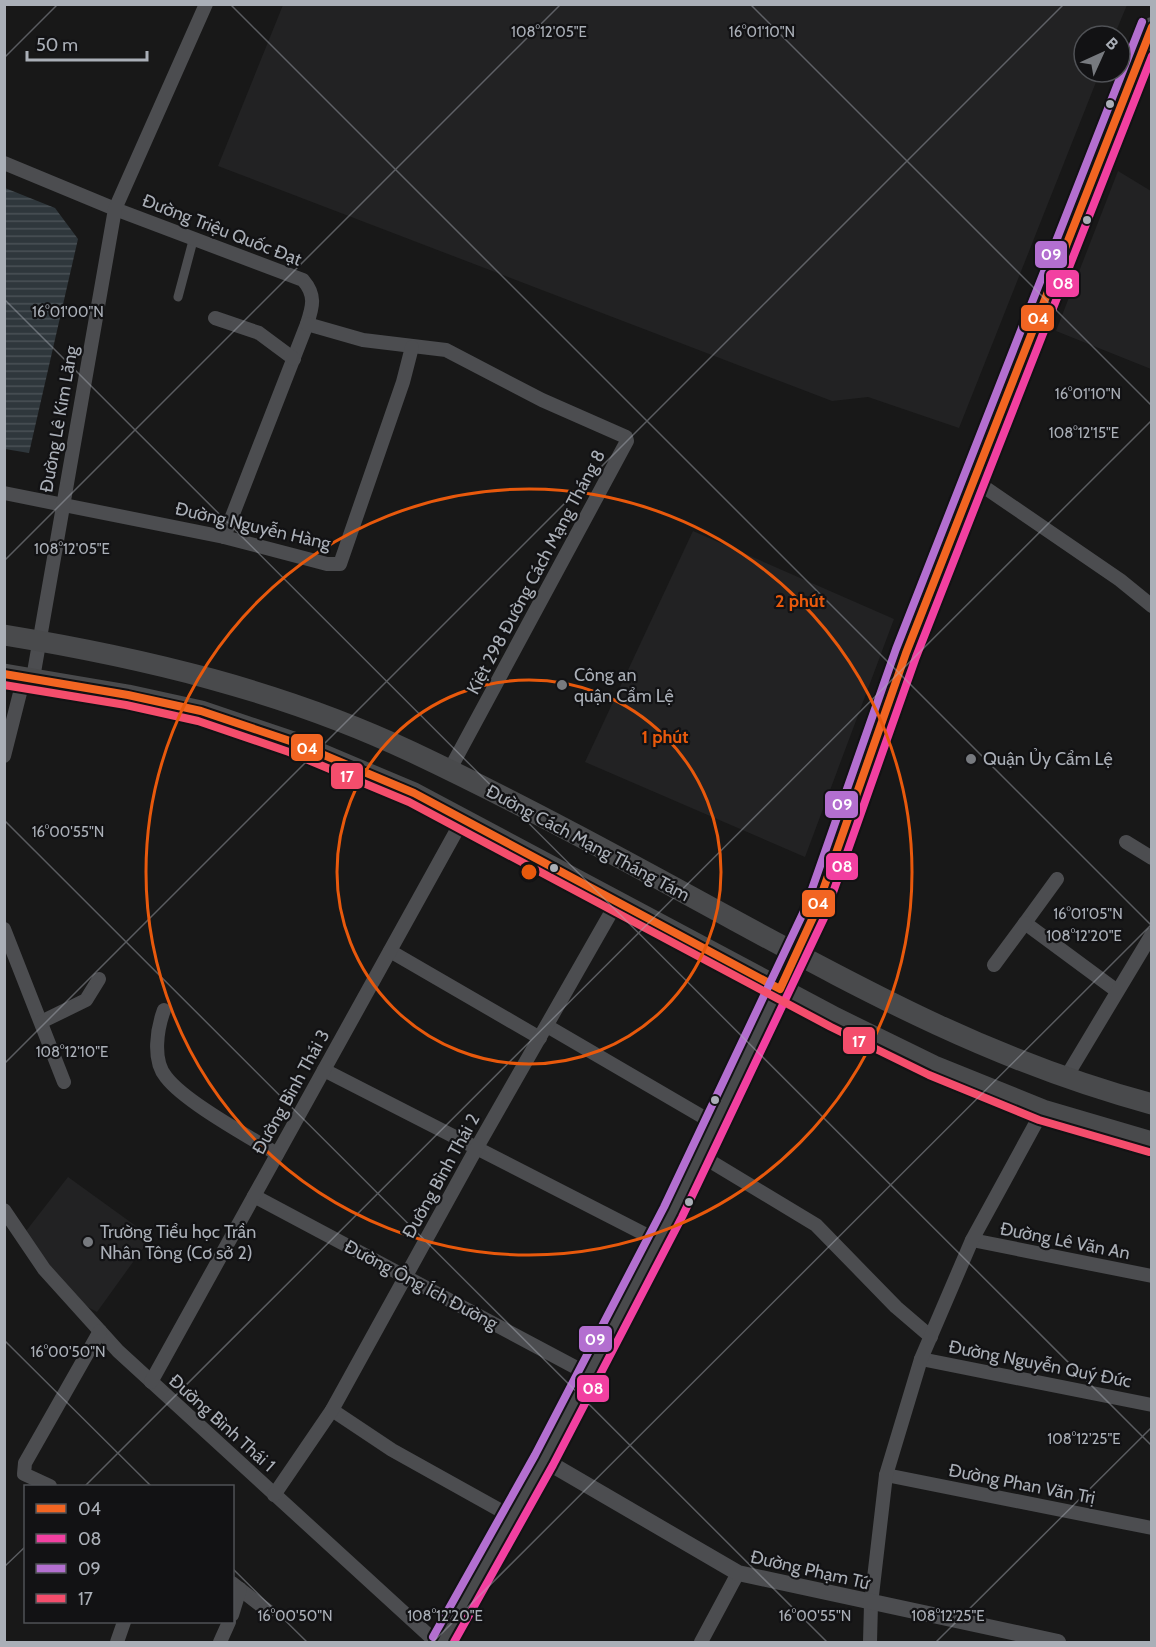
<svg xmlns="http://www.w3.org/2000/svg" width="1156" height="1647" font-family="Cabin,sans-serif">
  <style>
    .built { fill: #222223 }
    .water { fill: url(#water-rules) }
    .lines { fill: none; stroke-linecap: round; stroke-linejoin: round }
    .pedestrian { stroke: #4c4d50; stroke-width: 9 }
    .minor { stroke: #4c4d50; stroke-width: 14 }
    .tertiary { stroke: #4c4d50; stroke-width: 16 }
    .secondary { stroke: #4b4c4e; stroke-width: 18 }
    .primary { stroke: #494a4c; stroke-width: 20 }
    .trunk { stroke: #494a4c; stroke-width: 21 }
    .bus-1-casing { stroke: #121214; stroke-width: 12 }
    .bus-2-casing { stroke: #121214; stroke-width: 12 }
    .bus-3-casing { stroke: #121214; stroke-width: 12 }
    .bus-4-casing { stroke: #121214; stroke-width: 12 }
    .bus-1 { stroke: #f26522; stroke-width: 8 }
    .bus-2 { stroke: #f240a1; stroke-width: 8 }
    .bus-3 { stroke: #b36fd0; stroke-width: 8 }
    .bus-4 { stroke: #f44d6c; stroke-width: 8 }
    .ticks { fill: none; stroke: #aaafb7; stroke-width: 1.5; stroke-opacity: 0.45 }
    .ring { fill: none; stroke: #e8590c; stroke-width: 3 }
    .bus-dot { fill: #aaafb7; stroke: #121214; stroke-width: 2 }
    .poi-dot { fill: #777a7f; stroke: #121214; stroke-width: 2 }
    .labels { text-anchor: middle; stroke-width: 4.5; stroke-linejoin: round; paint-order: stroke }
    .street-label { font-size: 18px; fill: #aaafb7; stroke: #121214 }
    .poi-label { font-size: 18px; fill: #aaafb7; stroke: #121214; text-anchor: start }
    .ticks-label { font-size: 15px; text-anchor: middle; fill: #aaafb7; stroke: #121214; stroke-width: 4.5; stroke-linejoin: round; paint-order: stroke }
    .centre { fill: #e8590c; stroke: #121214; stroke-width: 3 }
    .ring-label { font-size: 18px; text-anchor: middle; font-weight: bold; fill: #e8590c; stroke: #121214; stroke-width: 4.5; stroke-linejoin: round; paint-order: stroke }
    .line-badge { stroke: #121214; stroke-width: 2 }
    .badge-label { font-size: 16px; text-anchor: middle; font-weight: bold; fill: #fff }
  </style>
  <defs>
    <pattern id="water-rules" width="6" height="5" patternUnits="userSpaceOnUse" patternTransform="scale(1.5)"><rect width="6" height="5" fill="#2f373c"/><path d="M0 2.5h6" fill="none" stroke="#4a5156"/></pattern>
  </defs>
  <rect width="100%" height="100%" fill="#181818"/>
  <!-- built -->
  <g class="built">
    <polygon points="283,5 283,4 1127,5 1114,36 1084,36 1084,72 1100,72 959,428 868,397 832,401 218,166"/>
    <polygon points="1118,171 1151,191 1151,369 1056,331"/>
    <polygon points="693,531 894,619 805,857 585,762"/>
    <polygon points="68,1177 151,1237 97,1312 78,1302 23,1235"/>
  </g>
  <!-- water -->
  <polygon class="water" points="5,188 55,208 78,239 29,453 5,449"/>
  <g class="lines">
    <!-- pedestrian -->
    <polyline class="pedestrian" points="178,297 194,237"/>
    <!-- minor -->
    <g class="minor">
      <path d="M 4,163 L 115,209 L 303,280 C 316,295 313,306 307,324 L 224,537"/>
      <polyline points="215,318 259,333 294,359"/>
      <polyline points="307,324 363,340 446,350 542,400 626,437 627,441 449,771"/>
      <polyline points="974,480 1120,580 1152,606"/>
      <polyline points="4,493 224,537 327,564 340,564 403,382 412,347"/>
      <polyline points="33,678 115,209 206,4"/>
      <polyline points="4,756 24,677"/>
      <polyline points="1126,842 1152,858"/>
      <polyline points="1057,879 1025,923 1117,991"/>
      <polyline points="4,929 64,1082"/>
      <polyline points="390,951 540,1038"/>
      <polyline points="994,965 1025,923"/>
      <path d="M 164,1010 C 157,1029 152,1060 166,1077 C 185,1102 248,1136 277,1154"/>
      <polyline points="41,1022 86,1000 99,979"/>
      <polyline points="547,1026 715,1124"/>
      <polyline points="324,1070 658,1241"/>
      <polyline points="1065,1079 1152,934"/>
      <polyline points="700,1155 816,1225 896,1307 931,1337"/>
      <polyline points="254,1196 588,1374"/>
      <polyline points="4,1210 44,1269 118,1351 436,1642"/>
      <polyline points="972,1240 1152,1276"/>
      <polyline points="921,1359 1152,1405"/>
      <polyline points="151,1382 463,819"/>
      <polyline points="332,1410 392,1450 512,1517"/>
      <polyline points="886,1475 1152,1528"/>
      <polyline points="50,1486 24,1474 25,1463 100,1331"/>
      <polyline points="274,1495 332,1410 476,1149 617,902"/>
      <polyline points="232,1583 268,1611"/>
      <polyline points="232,1615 240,1589"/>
      <polyline points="117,1642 124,1622"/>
      <polyline points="220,1642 229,1622"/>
      <polyline points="701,1642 738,1573"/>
      <polyline points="870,1642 871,1604 886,1475 921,1359 972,1240 1043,1110"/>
    </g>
    <!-- tertiary -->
    <polyline class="tertiary" points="544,1460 738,1573 1058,1642"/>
    <!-- secondary -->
    <polyline class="secondary" points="797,954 815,913 906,653 1152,26"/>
    <!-- primary -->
    <polyline class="primary" points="442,1642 544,1460 658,1241 797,954"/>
    <!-- trunk -->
    <g class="trunk">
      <path d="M 4,635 C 144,658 283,691 412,752 C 522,804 628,862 734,920 C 872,995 999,1063 1152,1104"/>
      <polyline points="4,674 128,695 201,711 293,742 414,793 836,1018 934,1066 1043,1110 1152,1142"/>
    </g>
    <!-- bus-1 casing -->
    <g class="bus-1-casing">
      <polyline id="bus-1" points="4,674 128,695 201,711 293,742 414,793 780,989 815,913 906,653 1152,27"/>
    </g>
    <!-- bus-2 casing -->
    <g class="bus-2-casing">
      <polyline id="bus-2" points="454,1642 553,1465 682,1217 824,918 916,657 1152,56"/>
    </g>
    <!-- bus-3 casing -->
    <g class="bus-3-casing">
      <polyline id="bus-3" points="433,1637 535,1455 664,1207 805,909 896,649 1142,22"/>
    </g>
    <!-- bus-4 casing -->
    <g class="bus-4-casing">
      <polyline id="bus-4" points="4,685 126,705 198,721 289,752 409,802 831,1027 929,1075 1039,1120 1149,1152"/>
    </g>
    <!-- bus-1 -->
    <use href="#bus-1" class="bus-1"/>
    <!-- bus-2 -->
    <use href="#bus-2" class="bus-2"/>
    <!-- bus-3 -->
    <use href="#bus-3" class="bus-3"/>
    <!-- bus-4 -->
    <use href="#bus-4" class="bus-4"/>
  </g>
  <!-- ticks -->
  <path class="ticks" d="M 230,4 L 1152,926M 750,4 L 1152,406M 4,58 L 58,4M 4,299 L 1152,1446M 4,561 L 561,4M 4,820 L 827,1642M 4,1064 L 1064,4M 4,1340 L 151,1486M 85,1486 L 1152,420M 4,1567 L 26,1546M 232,1568 L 307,1642M 433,1642 L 1152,924M 936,1642 L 1152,1427"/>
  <!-- distance rings -->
  <g class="ring">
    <circle cx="529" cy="872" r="192"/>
    <circle cx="529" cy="872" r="383"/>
  </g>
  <!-- markers -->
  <g class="bus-dot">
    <circle cx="1110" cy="104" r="5"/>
    <circle cx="1087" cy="220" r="5"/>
    <circle cx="554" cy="868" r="5"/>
    <circle cx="715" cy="1100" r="5"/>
    <circle cx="689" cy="1202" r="5"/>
  </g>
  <g class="poi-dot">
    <circle cx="562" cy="685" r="6"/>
    <circle cx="971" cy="759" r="6"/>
    <circle cx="88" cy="1242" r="6"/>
  </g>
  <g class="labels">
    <!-- street labels -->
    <g class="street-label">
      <text transform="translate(222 230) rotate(21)" y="6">Đường Triệu Quốc Đạt</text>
      <text transform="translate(59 419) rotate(-80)" y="6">Đường Lê Kim Lăng</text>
      <text transform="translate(253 526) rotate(13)" y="6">Đường Nguyễn Hàng</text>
      <text transform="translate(536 572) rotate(-62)" y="6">Kiệt 298 Đường Cách Mạng Tháng 8</text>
      <text transform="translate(588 843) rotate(28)" y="6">Đường Cách Mạng Tháng Tám</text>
      <text transform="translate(291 1092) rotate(-61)" y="6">Đường Bình Thái 3</text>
      <text transform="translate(441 1176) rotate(-61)" y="6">Đường Bình Thái 2</text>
      <text transform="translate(1065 1241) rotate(11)" y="6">Đường Lê Văn An</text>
      <text transform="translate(421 1285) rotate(28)" y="6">Đường Ông Ích Đường</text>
      <text transform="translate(1040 1364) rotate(11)" y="6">Đường Nguyễn Quý Đức</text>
      <text transform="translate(222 1423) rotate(42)" y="6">Đường Bình Thái 1</text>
      <text transform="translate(1022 1484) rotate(11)" y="6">Đường Phan Văn Trị</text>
      <text transform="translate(810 1570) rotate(13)" y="6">Đường Phạm Tứ</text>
    </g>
    <!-- poi labels -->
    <g class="poi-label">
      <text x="574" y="681">Công an<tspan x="574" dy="21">quận Cẩm Lệ</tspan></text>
      <text x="983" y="765">Quận Ủy Cẩm Lệ</text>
      <text x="100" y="1238">Trường Tiểu học Trần<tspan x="100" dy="21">Nhân Tông (Cơ sở 2)</tspan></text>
    </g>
  </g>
  <g class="ticks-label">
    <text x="549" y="37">108°12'05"E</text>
    <text x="762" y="37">16°01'10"N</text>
    <text x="68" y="317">16°01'00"N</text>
    <text x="1088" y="399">16°01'10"N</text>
    <text x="1084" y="438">108°12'15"E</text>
    <text x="72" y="554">108°12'05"E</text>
    <text x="68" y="837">16°00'55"N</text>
    <text x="1088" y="919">16°01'05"N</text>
    <text x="1084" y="941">108°12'20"E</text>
    <text x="72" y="1057">108°12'10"E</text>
    <text x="68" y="1357">16°00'50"N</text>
    <text x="1084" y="1444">108°12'25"E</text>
    <text x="295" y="1621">16°00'50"N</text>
    <text x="445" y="1621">108°12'20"E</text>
    <text x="815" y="1621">16°00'55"N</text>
    <text x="948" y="1621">108°12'25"E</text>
  </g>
  <circle cx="529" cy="872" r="9" class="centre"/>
  <g class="ring-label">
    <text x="800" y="607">2 phút</text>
    <text x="665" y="743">1 phút</text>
  </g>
  <g class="line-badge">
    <rect x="1034" y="240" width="34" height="29" rx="6" fill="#b36fd0"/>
    <rect x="1045" y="269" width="35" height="29" rx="6" fill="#f240a1"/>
    <rect x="1020" y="304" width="35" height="28" rx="6" fill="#f26522"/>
    <rect x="290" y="733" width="34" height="29" rx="6" fill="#f26522"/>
    <rect x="330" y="762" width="34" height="28" rx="6" fill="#f44d6c"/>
    <rect x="824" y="790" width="35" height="29" rx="6" fill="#b36fd0"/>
    <rect x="825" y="852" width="34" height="29" rx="6" fill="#f240a1"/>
    <rect x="801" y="889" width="35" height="29" rx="6" fill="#f26522"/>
    <rect x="842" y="1026" width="34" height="29" rx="6" fill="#f44d6c"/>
    <rect x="578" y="1325" width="35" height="28" rx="6" fill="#b36fd0"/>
    <rect x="576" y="1374" width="34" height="29" rx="6" fill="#f240a1"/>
  </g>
  <g class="badge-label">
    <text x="1051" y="260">09</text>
    <text x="1063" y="289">08</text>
    <text x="1038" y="324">04</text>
    <text x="307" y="754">04</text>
    <text x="347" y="782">17</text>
    <text x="842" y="810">09</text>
    <text x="842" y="872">08</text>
    <text x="818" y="909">04</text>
    <text x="859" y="1047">17</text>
    <text x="595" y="1345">09</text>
    <text x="593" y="1394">08</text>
  </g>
  <!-- border -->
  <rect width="1156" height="1647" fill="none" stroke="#aaafb7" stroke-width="12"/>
  <!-- legend -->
  <rect x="24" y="1485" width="210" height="138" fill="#121214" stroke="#4f5155" stroke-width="1.5"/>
  <rect x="36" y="1504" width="30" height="9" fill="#f26522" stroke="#4f5155" stroke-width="1.5"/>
  <text x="78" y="1515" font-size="18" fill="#aaafb7">04</text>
  <rect x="36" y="1534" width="30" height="9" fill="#f240a1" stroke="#4f5155" stroke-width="1.5"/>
  <text x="78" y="1545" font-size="18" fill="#aaafb7">08</text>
  <rect x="36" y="1564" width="30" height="9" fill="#b36fd0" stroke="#4f5155" stroke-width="1.5"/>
  <text x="78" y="1575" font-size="18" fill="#aaafb7">09</text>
  <rect x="36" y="1594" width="30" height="9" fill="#f44d6c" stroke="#4f5155" stroke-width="1.5"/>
  <text x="78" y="1605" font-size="18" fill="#aaafb7">17</text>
  <!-- north arrow -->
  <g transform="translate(1102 54) rotate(45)"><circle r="28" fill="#121214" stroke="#4f5155" stroke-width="1.5"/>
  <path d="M0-4.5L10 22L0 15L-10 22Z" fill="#777a7f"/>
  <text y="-9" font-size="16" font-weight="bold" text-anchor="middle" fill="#aaafb7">B</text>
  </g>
  <!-- scale -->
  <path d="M27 51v9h120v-9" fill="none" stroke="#aaafb7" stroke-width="3"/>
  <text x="36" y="51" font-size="18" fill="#aaafb7" stroke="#121214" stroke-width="4.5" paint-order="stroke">50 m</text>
</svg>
